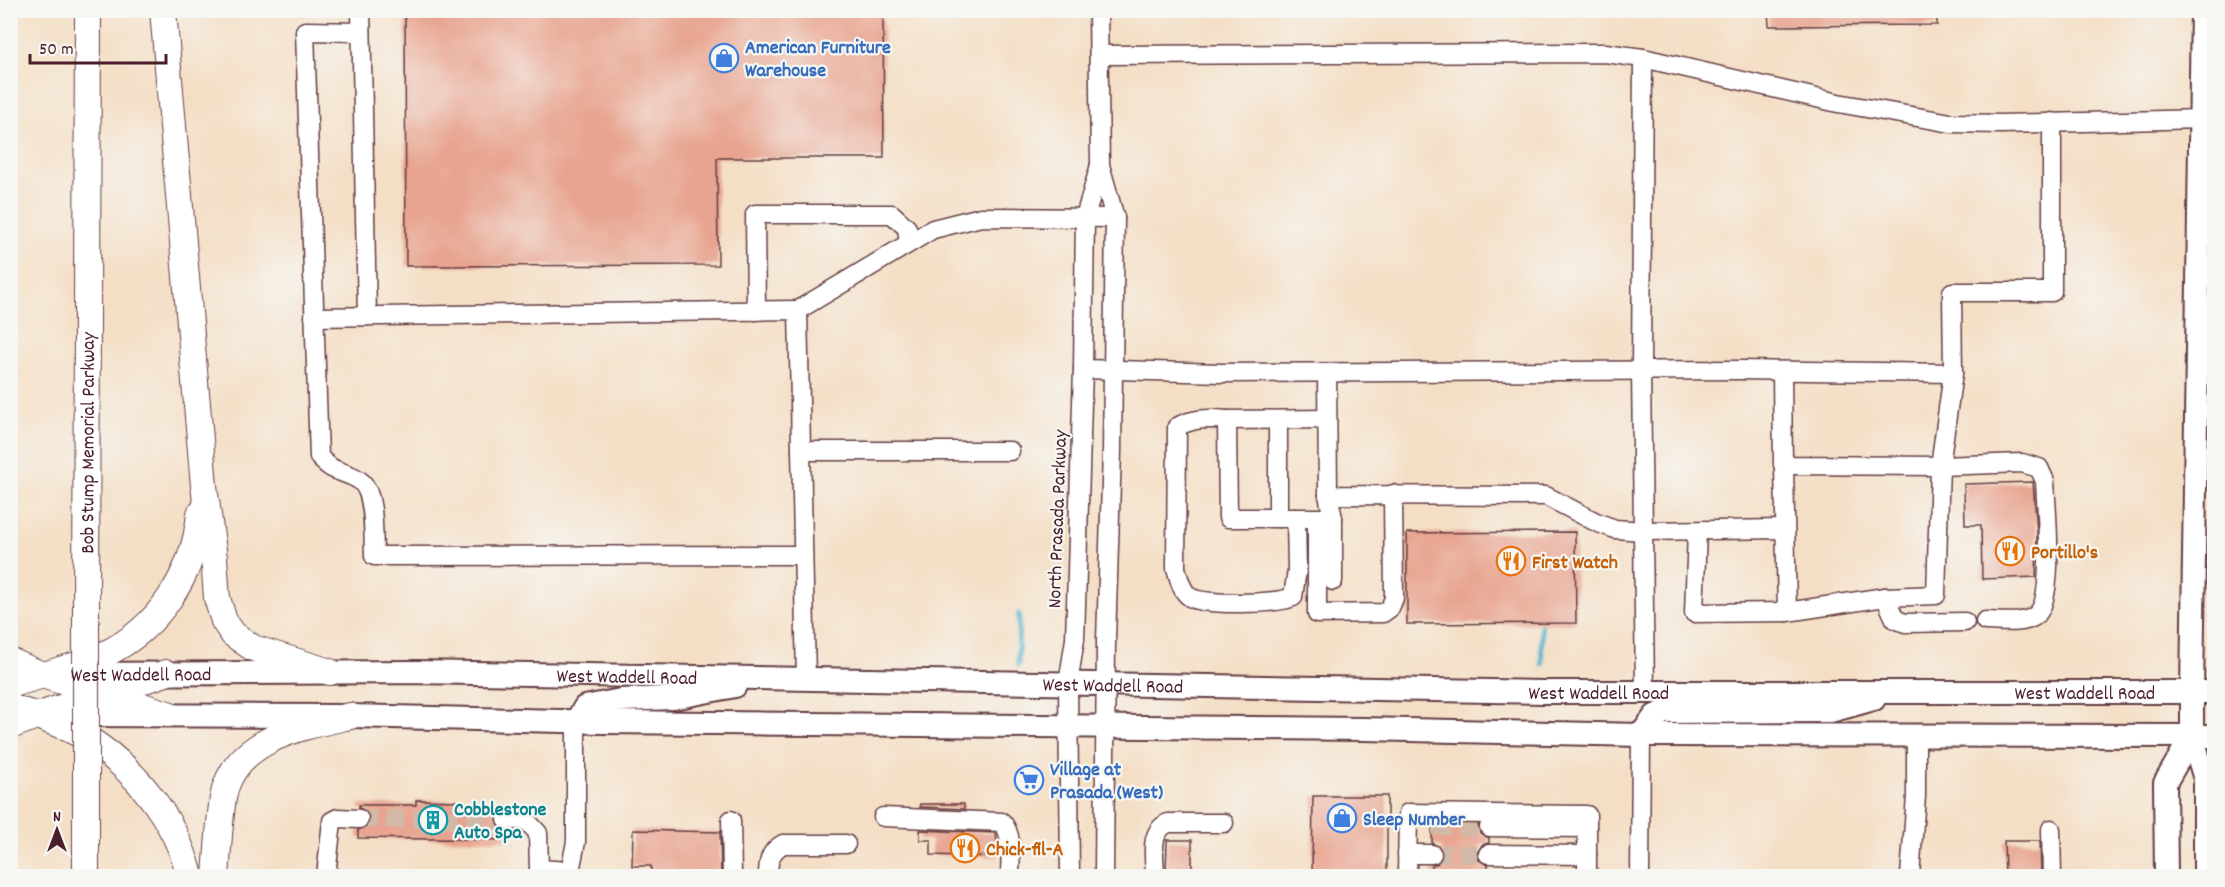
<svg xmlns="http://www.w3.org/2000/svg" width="2225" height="887" font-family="Dekko,sans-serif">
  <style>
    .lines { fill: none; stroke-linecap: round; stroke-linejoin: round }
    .stream { stroke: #4db1cc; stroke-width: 5 }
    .building { fill: #e8a490 }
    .minor-tunnel { stroke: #d2b9a7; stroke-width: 18; stroke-dasharray: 18 9; stroke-linecap: butt }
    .minor-casing { stroke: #643c42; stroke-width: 21 }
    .major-casing { stroke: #643c42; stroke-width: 26 }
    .highway-casing { stroke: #643c42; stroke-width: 28 }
    .minor { stroke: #fff; stroke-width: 18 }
    .major { stroke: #fff; stroke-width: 22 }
    .highway { stroke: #fff; stroke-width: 26 }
    .highway-bridge-casing { stroke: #643c42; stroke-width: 28; stroke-linecap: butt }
    .highway-bridge { stroke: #fff; stroke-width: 26 }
    .labels { text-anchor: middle; stroke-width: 4.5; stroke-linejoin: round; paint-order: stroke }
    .shop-label { font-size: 20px; font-weight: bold; fill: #366cbe; stroke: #f6f6f2; text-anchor: start }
    .street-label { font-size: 20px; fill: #4a1f2b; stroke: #f6f6f2 }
    .food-label { font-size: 20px; font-weight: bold; fill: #c56008; stroke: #f6f6f2; text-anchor: start }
    .culture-label { font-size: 20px; font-weight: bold; fill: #0d838f; stroke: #f6f6f2; text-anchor: start }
  </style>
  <rect width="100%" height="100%" fill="#f6f6f2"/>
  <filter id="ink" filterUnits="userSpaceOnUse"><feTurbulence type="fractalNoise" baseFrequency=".0167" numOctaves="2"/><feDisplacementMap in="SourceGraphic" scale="12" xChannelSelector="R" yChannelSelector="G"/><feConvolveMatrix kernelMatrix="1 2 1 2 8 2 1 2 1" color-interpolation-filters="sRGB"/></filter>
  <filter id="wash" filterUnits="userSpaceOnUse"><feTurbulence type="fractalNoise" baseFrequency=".008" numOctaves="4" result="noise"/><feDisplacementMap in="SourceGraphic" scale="24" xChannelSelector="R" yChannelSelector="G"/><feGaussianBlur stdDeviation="1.35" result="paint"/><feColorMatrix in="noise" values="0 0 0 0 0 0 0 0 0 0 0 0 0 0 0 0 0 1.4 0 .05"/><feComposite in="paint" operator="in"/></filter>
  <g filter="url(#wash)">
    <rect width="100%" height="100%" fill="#f4dfc6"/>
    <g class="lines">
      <!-- stream -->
      <g class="stream">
        <polyline points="1541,626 1542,664"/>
        <polyline points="1018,665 1019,614"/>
      </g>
    </g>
    <g id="blocks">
      <!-- building -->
      <g class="building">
        <polygon points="405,10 883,10 884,158 717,158 718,265 406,266"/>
        <polygon points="1768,10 1937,10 1937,25 1769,26"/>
        <polygon points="2033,482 2037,532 2036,577 1982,579 1981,525 1965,525 1964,484"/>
        <polygon points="1575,532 1576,623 1407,624 1407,533"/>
        <polygon points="1313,796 1387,796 1387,876 1312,876"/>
        <polygon points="416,800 459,801 459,806 507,807 498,814 496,819 498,826 507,831 507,840 358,838 358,830 368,826 370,819 369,813 359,808 359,805 416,805"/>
        <polygon points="920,804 964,804 964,809 920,807"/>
        <polygon points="1432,825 1478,825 1480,833 1489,838 1489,843 1482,845 1477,853 1479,860 1488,865 1488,876 1432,876 1432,865 1438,863 1443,855 1441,848 1432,843"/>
        <polygon points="633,830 720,832 721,876 651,876 651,866 632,866"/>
        <polygon points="920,830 996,833 999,857 931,855 931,840 920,840"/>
        <polygon points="1167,840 1192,840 1192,876 1166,876"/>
        <polygon points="2004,841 2040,841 2041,876 2005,876"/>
      </g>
    </g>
  </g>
  <g filter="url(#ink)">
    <use href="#blocks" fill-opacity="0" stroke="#643c42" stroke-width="1.5"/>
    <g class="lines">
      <!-- minor-tunnel -->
      <g class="minor-tunnel">
        <polyline points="359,819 507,820"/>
        <polyline points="1432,826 1489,827"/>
        <polyline points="1432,854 1488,854"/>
      </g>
      <!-- minor casing -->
      <g class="minor-casing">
        <g id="minor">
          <polyline points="361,10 367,316"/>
          <polyline points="1098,10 1100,165 1115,218 1112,451 1106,641 1104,876"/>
          <path d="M 361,32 L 305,31 L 319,457 C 335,475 342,469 359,480 C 376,491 373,536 374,556 L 803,555"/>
          <polyline points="1100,55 1605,53 1643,58"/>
          <polyline points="798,310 933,229 981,217 1115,218"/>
          <polyline points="756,311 755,214 892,214 907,228 909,243"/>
          <polyline points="314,317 798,310 806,678"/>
          <polyline points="1083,369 1221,373 1740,370 1953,373"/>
          <polyline points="1782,371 1783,465 1940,466 1953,373 1952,292 2052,292 2052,122"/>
          <polyline points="1327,373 1328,495 1546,496 1596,522 1615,529 1644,531 1785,529"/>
          <polyline points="1327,419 1227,420 1228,518 1333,518 1328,495"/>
          <path d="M 1227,420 C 1209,418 1193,418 1177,427 L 1176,568 C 1179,578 1181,591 1190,597 C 1203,606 1278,604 1293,597 L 1297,570 L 1296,518"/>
          <polyline points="1278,420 1278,518"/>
          <polyline points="801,451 1010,451"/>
          <path d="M 1784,465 L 1787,612 L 1885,597 L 1936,595 L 1940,466 L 2022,463 L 2039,468 L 2045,481 C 2046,507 2056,602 2035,616 C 2022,625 2000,621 1985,621"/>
          <polyline points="1317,519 1317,614 1383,613 1390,608 1394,598 1393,494"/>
          <polyline points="1697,531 1694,613 1787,612"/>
          <polyline points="1333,581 1333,518"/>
          <polyline points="1885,597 1895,619 1905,623 1965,622"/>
          <polyline points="1645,692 1641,371 1643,58 1838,103 1951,123 2001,124 2202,119"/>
          <path d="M 883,817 L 1002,822 C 1014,835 1010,860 1010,876"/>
          <polyline points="507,820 526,820 538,833 539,869 570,871"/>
          <polyline points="731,820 732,876"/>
          <polyline points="1489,827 1587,828"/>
          <polyline points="2051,829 2052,876"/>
          <polyline points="1407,854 1432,854"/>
          <polyline points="1488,854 1587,855"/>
          <polyline points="326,876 332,821 338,818 359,819"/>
          <polyline points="569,876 576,842 576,721"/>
          <path d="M 768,876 C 768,862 770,851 783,844 L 846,844"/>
          <polyline points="1070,876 1068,684 1075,639 1083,369 1085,217 1100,165"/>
          <path d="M 1155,876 C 1155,858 1148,832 1168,823 L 1224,823"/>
          <polyline points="1407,876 1408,813 1587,815 1587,876"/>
          <polyline points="1640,876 1641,735"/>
          <polyline points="1910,876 1916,796 1916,734"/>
        </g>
      </g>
      <!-- major casing -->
      <g class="major-casing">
        <g id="major">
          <polyline points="2202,10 2192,692 2192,736 2205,779 2205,876"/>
          <path id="s1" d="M 69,674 L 414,672 L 1543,692 L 2214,692"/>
          <polyline points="69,715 350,716 602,722 1364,729 1641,735 2214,736"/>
          <polyline points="576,721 585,707 621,700 673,698 735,686"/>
          <polyline points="1641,735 1655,716 1665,712 1831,711 1874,699"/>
          <polyline points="2166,876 2165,783 2192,736"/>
        </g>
      </g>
      <!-- highway casing -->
      <g class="highway-casing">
        <g id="highway">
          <polyline points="163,10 204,486 214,558 217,598 224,621 233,634 253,648 330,672"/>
          <path id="s2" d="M 86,617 L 88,10"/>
          <polyline points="10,661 42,675 168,714"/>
          <path d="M 10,685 C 41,675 73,668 103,655 C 159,629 194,574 200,514"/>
          <path d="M 10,707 C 34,715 58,722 79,734 C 133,764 175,818 190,876"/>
          <polyline points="10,726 36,716 166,673"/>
          <polyline points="86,795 86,876"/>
          <path d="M 216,876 C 218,851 219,824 223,798 C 233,739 301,727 350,716"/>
        </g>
      </g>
      <!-- minor -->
      <use href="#minor" class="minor"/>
      <!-- major -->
      <use href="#major" class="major"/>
      <!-- highway -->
      <use href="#highway" class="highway"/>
      <!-- highway-bridge casing -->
      <g class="highway-bridge-casing">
        <polyline id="highway-bridge" points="86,795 86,617"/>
      </g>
      <!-- highway-bridge -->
      <use href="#highway-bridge" class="highway-bridge"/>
    </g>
  </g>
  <!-- icons -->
  <defs>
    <g id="shop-ring" transform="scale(1.5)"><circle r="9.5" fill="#f6f6f2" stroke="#3f7fe0" stroke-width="1.5"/><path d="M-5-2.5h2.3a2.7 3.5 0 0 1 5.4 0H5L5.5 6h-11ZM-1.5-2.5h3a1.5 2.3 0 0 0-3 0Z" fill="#3f7fe0"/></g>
    <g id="restaurant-ring" transform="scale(1.5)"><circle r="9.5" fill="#f6f6f2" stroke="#e8710a" stroke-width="1.5"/><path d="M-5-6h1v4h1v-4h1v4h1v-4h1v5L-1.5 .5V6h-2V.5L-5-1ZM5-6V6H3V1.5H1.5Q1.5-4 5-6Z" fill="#e8710a"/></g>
    <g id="supermarket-ring" transform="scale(1.5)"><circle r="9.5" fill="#f6f6f2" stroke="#3f7fe0" stroke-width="1.5"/><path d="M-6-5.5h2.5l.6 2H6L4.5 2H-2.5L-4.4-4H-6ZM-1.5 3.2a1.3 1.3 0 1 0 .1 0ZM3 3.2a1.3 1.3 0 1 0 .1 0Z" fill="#3f7fe0"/></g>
    <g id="building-ring" transform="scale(1.5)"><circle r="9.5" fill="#f6f6f2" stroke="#0f9aa8" stroke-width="1.5"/><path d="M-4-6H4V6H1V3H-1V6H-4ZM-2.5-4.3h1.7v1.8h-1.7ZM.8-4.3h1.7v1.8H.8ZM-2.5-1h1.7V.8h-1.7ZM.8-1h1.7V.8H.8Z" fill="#0f9aa8"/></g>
  </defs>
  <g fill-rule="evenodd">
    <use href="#shop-ring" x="724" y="58"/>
    <use href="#restaurant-ring" x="2010" y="551"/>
    <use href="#restaurant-ring" x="1511" y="561"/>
    <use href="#supermarket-ring" x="1029" y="780"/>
    <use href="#shop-ring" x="1342" y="818"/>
    <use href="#building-ring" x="433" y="820"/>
    <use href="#restaurant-ring" x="965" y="848"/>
  </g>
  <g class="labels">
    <!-- shop labels -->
    <g class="shop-label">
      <text x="745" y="53">American Furniture<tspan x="745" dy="23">Warehouse</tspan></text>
      <text x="1050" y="775">Village at<tspan x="1050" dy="23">Prasada (West)</tspan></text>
      <text x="1363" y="825">Sleep Number</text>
    </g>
    <!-- street labels -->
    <g class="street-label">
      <text dy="7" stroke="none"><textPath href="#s2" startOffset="174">Bob Stump Memorial Parkway</textPath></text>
      <text transform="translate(1056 519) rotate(-88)" y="7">North Prasada Parkway</text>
      <text dy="7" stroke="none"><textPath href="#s1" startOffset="72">West Waddell Road</textPath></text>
      <text dy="7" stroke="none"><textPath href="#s1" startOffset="558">West Waddell Road</textPath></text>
      <text dy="7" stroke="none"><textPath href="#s1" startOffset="1044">West Waddell Road</textPath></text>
      <text dy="7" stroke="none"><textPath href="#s1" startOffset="1530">West Waddell Road</textPath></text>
      <text dy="7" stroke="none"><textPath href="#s1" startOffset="2016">West Waddell Road</textPath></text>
    </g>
    <!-- food labels -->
    <g class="food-label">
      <text x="2031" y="558">Portillo's</text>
      <text x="1532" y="568">First Watch</text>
      <text x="986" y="855">Chick-fil-A</text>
    </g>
    <!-- culture labels -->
    <g class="culture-label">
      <text x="454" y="815">Cobblestone<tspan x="454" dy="23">Auto Spa</tspan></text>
    </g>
  </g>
  <!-- margin -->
  <rect width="2225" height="887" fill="none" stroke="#f6f6f2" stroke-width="36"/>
  <!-- north arrow -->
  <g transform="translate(57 830)" stroke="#f6f6f2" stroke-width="4.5" paint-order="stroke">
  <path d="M0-4.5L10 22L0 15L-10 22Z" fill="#4a1f2b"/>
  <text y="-9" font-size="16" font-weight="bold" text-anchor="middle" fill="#4a1f2b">N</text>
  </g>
  <!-- scale -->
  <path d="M30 54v9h136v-9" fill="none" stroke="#4a1f2b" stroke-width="3"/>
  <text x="39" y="54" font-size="18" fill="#4a1f2b" stroke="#f6f6f2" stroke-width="4.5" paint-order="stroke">50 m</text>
</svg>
